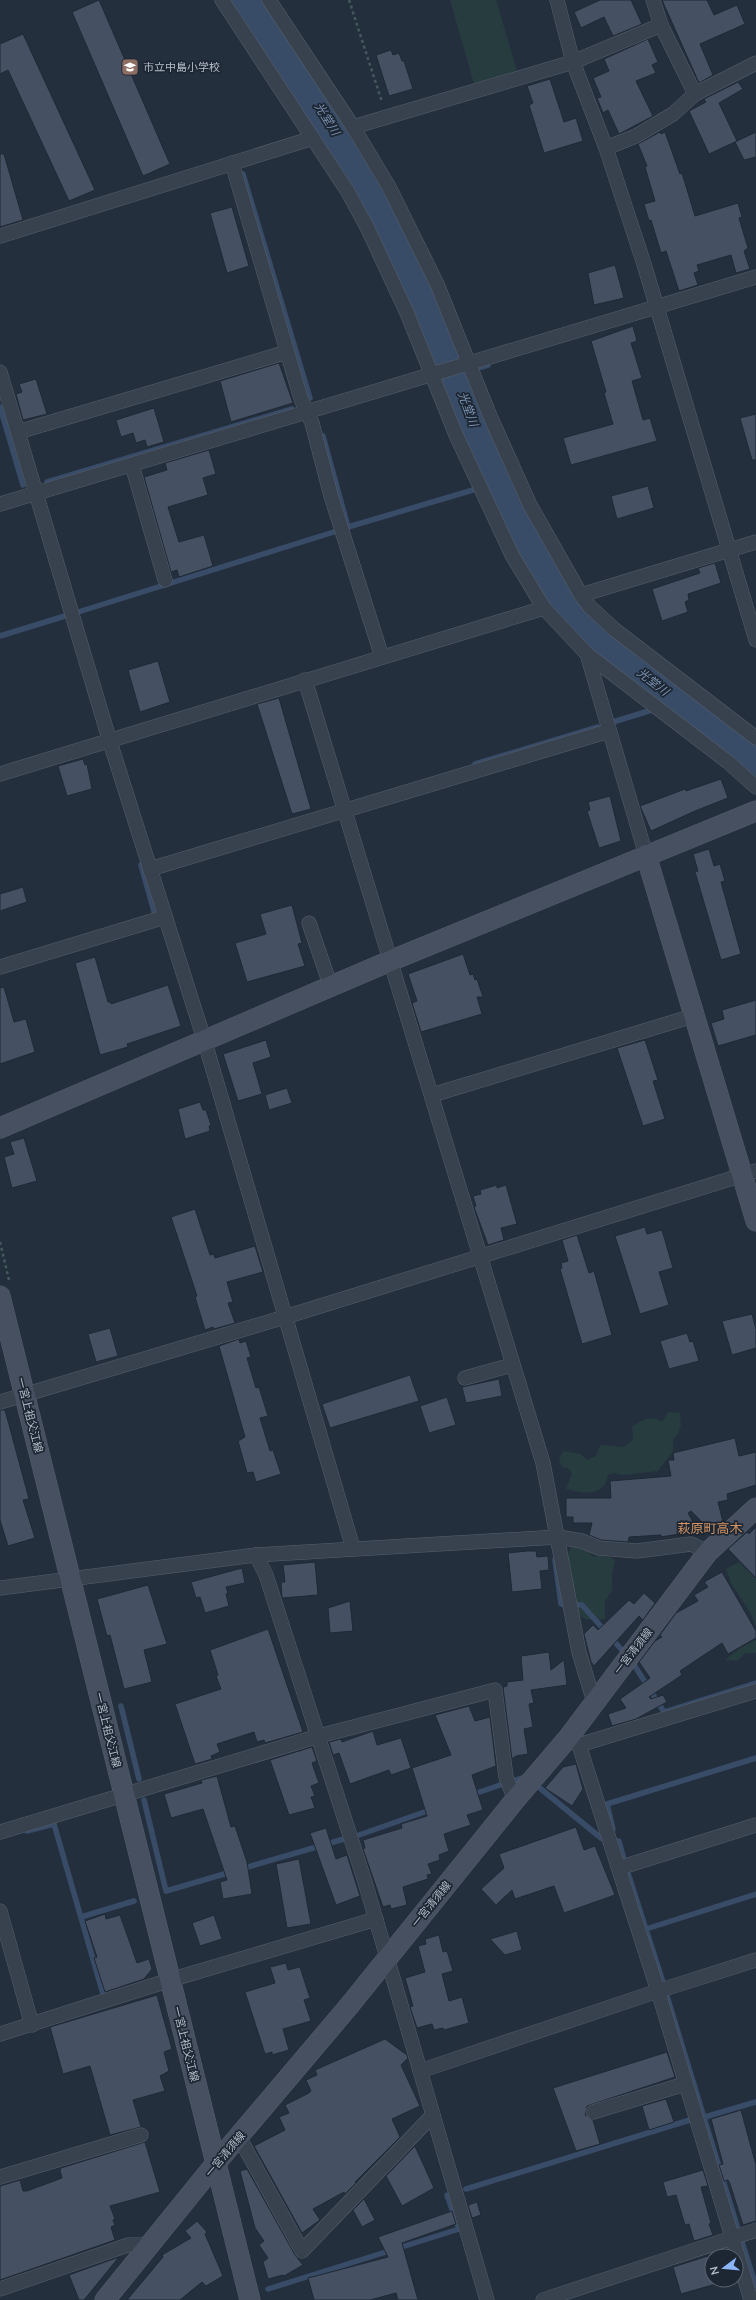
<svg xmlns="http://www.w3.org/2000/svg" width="756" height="2300" font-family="'Nunito Sans','Noto Sans JP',sans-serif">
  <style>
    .green { fill: #263c3f }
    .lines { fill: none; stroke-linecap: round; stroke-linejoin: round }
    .stream { stroke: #394c67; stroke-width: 5.5 }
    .river { stroke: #394c67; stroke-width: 33 }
    .building { fill: #455162; stroke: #1f2835 }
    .street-casing { stroke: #565f6c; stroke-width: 15 }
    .secondary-casing { stroke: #565f6c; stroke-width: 21 }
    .path { stroke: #44595c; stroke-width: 2.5; stroke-dasharray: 3 3; stroke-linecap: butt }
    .street { stroke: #38414e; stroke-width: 14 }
    .secondary { stroke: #465061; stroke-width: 20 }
    .labels { text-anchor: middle; stroke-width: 3.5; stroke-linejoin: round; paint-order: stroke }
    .poi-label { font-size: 11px; fill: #b4bcc9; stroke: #1d2633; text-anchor: start }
    .street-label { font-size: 11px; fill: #b4bcc9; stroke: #1d2633 }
    .water-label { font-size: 12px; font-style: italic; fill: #7c92b1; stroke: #1d2633 }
    .quarter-label { font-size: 13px; fill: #d59563; stroke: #1d2633 }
  </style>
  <rect width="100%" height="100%" fill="#242f3e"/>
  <!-- green -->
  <g class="green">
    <polygon points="450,0 496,0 517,71 474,84"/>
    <path d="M 668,1412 L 680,1413 L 681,1425 L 678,1434 L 673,1440 L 673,1451 L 658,1471 L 622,1475 L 614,1473 L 608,1475 C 605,1497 583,1494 566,1489 L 572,1474 L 568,1468 L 562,1467 L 559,1461 L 563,1451 L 581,1454 L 587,1460 L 596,1456 L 600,1445 L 623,1447 L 633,1440 L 632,1427 C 642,1420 651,1414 662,1422 Z"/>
    <path d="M 583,1545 L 593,1557 L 604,1554 L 615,1560 L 612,1574 L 612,1590 L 605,1601 L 605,1619 C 594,1621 586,1621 577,1614 L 577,1598 L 572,1585 L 572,1572 L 566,1559 L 571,1547 Z"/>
    <polygon points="739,1562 746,1570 756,1570 756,1627 751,1614 731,1583 726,1569"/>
    <polygon points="756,1640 756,1653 746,1653 737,1661 725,1660 740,1648"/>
  </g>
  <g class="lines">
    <!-- stream -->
    <g class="stream">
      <polyline points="243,174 310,398"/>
      <polyline points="478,368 488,365"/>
      <polyline points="0,407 23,485"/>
      <polyline points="323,436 348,527 473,490"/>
      <polyline points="47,482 292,409"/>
      <polyline points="75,613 337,531"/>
      <polyline points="0,636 65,616"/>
      <polyline points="663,707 678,702"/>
      <polyline points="616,721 652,710"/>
      <polyline points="475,764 598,727"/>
      <polyline points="141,865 155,915"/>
      <polyline points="555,1560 561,1604 582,1605 606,1632"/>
      <polyline points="611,1638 631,1660 664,1712 756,1683"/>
      <polyline points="121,1706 139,1779"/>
      <polyline points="513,1781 522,1778"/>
      <polyline points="541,1789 601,1838"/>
      <polyline points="471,1795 503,1784"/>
      <polyline points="144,1800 166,1891 231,1872"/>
      <polyline points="613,1829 607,1804 756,1758"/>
      <polyline points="27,1831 54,1824 103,1994"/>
      <polyline points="359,1835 433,1809"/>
      <polyline points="617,1841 619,1841 624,1860"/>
      <polyline points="241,1869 344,1839"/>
      <polyline points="628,1873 663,1982"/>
      <polyline points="81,1917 134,1901"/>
      <polyline points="646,1929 756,1894"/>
      <polyline points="667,1996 738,2229"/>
      <polyline points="705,2117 756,2102"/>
      <polyline points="466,2189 690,2120"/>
      <polyline points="742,2242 756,2286"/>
      <polyline points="268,2289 459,2229 447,2195"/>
    </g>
    <!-- river -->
    <polyline class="river" points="247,0 324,113 386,218 418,283 447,353 483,448 525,536 554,587 576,618 640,672 756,763"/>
  </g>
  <!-- building -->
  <g class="building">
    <polygon points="99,0 170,164 143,176 72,12"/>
    <polygon points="600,0 631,0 642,24 613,36 604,17 581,28 574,12"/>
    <polygon points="662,0 707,0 714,15 737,5 745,24 700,44 713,75 699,83"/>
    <polygon points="23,34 95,190 69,201 8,70 0,74 0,44"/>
    <polygon points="648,39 658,62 652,65 656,73 636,81 653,116 619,134 608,110 603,113 597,98 601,97 593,78 609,71 604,59"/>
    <polygon points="391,50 393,55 399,53 402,61 404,61 413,89 389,96 376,55"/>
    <polygon points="550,79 564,122 576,118 583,141 544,153 529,105 533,103 527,86"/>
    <polygon points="738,82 743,89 719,103 737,141 709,154 689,111 706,102 704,99"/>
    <polygon points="660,132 661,134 665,132 680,174 682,173 695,216 738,203 742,217 739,218 748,248 744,251 750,269 736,273 731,255 697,265 699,271 694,273 698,285 679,291 666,251 661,253 651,220 649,221 644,204 655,201 645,167 647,166 638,144"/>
    <polygon points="756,132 756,157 744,160 735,142"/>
    <polygon points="0,154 4,154 23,220 0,227"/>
    <polygon points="232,207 249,266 227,273 210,213"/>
    <polygon points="615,265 624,298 594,305 588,273"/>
    <polygon points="633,326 637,341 631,343 642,378 632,381 643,420 650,418 657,441 571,465 563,438 613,424 604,393 606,392 591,341"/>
    <polygon points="279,363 293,403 231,422 220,381"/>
    <polygon points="36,379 47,414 23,420 16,394 22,392 19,384"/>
    <polygon points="154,408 164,442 147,447 145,440 136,443 133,433 121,437 116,420"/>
    <polygon points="756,414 756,460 752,460 740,418"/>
    <polygon points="209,450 216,474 203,478 208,495 168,507 179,542 204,535 213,566 179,577 177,570 171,572 144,477 167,470 165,463"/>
    <polygon points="648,486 654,508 617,519 611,496"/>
    <polygon points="715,563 721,583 688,594 689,600 685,602 688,612 662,621 652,589 700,573 698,568"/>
    <polygon points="158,661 170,702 140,712 128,670"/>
    <polygon points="279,698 311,809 292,814 257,704"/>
    <polygon points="83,759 85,765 87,764 92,789 67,796 58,766"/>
    <polygon points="721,779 728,798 695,811 651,831 640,806 685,789 686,791"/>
    <polygon points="610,796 621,841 599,848 587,811 590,810 588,802"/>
    <polygon points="709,849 714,866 720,864 725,881 721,882 741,954 721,960 695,872 698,871 693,854"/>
    <polygon points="23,887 27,902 0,911 0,894"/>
    <polygon points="292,905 302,943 298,944 305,966 247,982 235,943 266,934 260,914"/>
    <polygon points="463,954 470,975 473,974 475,980 477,979 483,997 477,997 482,1014 421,1032 412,1003 417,1001 408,974"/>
    <polygon points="95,957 108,1002 111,1002 111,1004 168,985 181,1026 127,1044 128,1047 100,1055 75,963"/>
    <polygon points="4,987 14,1022 26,1019 35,1052 0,1064 0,988"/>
    <polygon points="756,1000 756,1035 718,1046 711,1023 724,1019 722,1010"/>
    <polygon points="266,1040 271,1057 253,1063 262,1094 238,1101 223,1054"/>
    <polygon points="645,1040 658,1080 653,1081 665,1119 643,1126 617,1048"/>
    <polygon points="287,1088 292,1103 269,1110 265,1095"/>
    <polygon points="200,1102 203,1110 206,1110 211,1125 209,1126 210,1131 185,1139 178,1109"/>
    <polygon points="24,1138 37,1181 12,1188 4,1157 14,1154 10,1142"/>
    <polygon points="497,1185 497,1188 506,1185 517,1224 501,1228 504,1240 488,1245 474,1207 476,1206 473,1196 481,1194 480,1190"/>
    <polygon points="195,1209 210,1255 214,1254 215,1258 255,1246 263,1272 227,1282 233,1302 228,1303 235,1323 214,1329 213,1327 205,1330 195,1297 197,1296 171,1217"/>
    <polygon points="645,1227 647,1234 662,1230 673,1268 659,1272 669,1305 640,1314 615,1236"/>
    <polygon points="577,1235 589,1273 594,1271 612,1335 582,1344 560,1269 562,1268 561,1263 568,1261 562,1240"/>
    <polygon points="752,1314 756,1329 756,1348 732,1355 722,1321"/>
    <polygon points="110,1328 118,1356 96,1362 88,1334"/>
    <polygon points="687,1333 690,1342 693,1341 699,1361 669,1369 660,1341"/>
    <polygon points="239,1339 240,1343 246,1341 251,1357 247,1358 256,1388 259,1387 268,1416 260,1418 270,1451 273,1450 281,1474 256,1482 253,1472 247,1473 238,1441 245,1437 219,1346"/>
    <polygon points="410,1375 419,1401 330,1428 322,1404"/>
    <polygon points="499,1379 502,1396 466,1403 462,1387"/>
    <polygon points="447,1397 456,1425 429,1433 420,1406"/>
    <polygon points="0,1410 5,1410 18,1458 29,1499 23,1500 35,1538 8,1546 0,1520"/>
    <polygon points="735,1438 739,1456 756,1452 756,1485 727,1494 728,1500 718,1502 723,1522 706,1526 691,1511 688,1513 698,1531 661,1537 661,1535 629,1537 628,1542 601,1540 589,1535 592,1523 573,1523 573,1517 566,1517 566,1498 611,1498 610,1481 671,1476 668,1460 674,1460 673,1453"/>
    <polygon points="756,1527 756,1578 728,1549 747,1532 749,1534"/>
    <polygon points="527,1551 536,1551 537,1557 548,1556 549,1570 540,1571 542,1589 512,1592 508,1553"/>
    <polygon points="315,1562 318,1595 282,1598 281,1582 285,1582 283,1565"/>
    <polygon points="242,1568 245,1583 226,1587 228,1593 226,1594 229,1606 205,1613 200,1597 196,1598 191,1582"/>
    <polygon points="722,1572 756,1631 756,1638 728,1654 722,1643 680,1671 682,1675 649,1697 651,1699 663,1695 667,1702 636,1719 612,1726 608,1714 626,1708 620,1699 650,1678 639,1662 655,1641 662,1637 660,1635 676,1613 698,1601 694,1595 708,1587 704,1582"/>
    <polygon points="148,1585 167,1644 144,1650 152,1682 124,1689 110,1635 107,1636 97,1599"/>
    <polygon points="644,1593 655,1603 643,1620 639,1616 594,1666 591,1662 584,1634 593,1625 598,1630 629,1600 634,1604"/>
    <polygon points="350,1601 353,1631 330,1633 328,1608"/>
    <polygon points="268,1629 303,1732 265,1743 264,1740 257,1742 254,1732 217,1744 220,1752 211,1756 212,1759 195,1764 175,1704 221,1689 216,1676 218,1675 210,1650"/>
    <polygon points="549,1652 551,1670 564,1660 567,1685 531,1690 534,1703 529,1704 533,1727 524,1729 528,1754 516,1756 512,1759 503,1687 507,1686 507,1682 523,1680 521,1656"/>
    <polygon points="469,1706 475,1721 490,1717 496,1766 472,1775 483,1810 467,1815 471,1825 444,1834 449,1851 439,1855 440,1860 428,1864 432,1874 427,1875 428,1879 403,1887 407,1905 391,1909 390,1905 383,1907 363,1849 365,1848 363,1840 402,1828 401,1824 427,1816 412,1768 451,1755 435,1715"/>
    <polygon points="373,1731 377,1745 401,1738 411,1768 391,1775 389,1770 350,1784 339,1753 333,1755 329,1742 341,1739 342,1742"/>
    <polygon points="312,1747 317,1761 312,1763 319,1783 311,1786 315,1796 311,1797 315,1808 289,1815 270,1760"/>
    <polygon points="576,1764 583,1789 572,1806 545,1788 563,1767"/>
    <polygon points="217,1776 231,1827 235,1826 247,1862 252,1894 223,1899 220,1882 227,1880 203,1809 171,1818 164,1794 202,1783 201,1780"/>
    <polygon points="576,1827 584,1850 595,1846 615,1895 564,1913 554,1886 515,1899 512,1890 496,1905 481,1889 504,1868 499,1854"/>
    <polygon points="326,1828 336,1859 347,1855 360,1896 336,1905 310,1833"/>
    <polygon points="299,1859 311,1924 287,1928 276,1864"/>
    <polygon points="105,1914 106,1919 120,1915 137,1963 149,1959 152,1969 144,1979 105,1992 94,1958 97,1957 85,1921"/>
    <polygon points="214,1915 222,1939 200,1946 192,1923"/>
    <polygon points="517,1931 522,1950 505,1955 490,1939"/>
    <polygon points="439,1935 443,1952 447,1951 453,1971 442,1974 449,2001 462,1997 469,2023 444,2030 443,2028 434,2030 432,2024 417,2028 410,2007 413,2006 405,1978 425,1972 418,1946 426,1944 425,1939"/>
    <polygon points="286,1963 288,1970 300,1967 310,1998 304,2000 311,2021 283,2029 289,2050 272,2055 272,2052 265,2054 245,1992 275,1983 270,1967"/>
    <polygon points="157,1995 172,2049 164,2052 169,2071 160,2076 165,2091 133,2100 141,2127 110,2135 90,2066 63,2074 50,2027"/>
    <polygon points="385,2039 407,2055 408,2058 401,2065 420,2106 392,2119 400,2137 355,2182 356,2183 345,2194 344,2192 313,2209 320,2220 302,2233 254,2146 285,2130 279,2117 289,2113 285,2105 309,2093 311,2091 306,2080 317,2075 315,2070"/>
    <polygon points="667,2052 675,2077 587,2106 585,2115 593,2120 600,2144 576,2151 553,2088"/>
    <polygon points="666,2099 674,2122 649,2130 642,2106"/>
    <polygon points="741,2110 756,2165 756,2221 743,2225 730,2184 728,2180 724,2181 719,2165 723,2164 711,2119"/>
    <polygon points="145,2142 160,2192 110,2206 115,2219 113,2220 115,2225 111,2227 115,2240 0,2280 0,2186 20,2180 23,2191 27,2191 62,2178 60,2170 61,2168"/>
    <polygon points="415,2146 434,2188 402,2206 386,2176"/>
    <polygon points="247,2169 295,2255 303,2265 284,2276 283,2275 268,2279 263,2262 268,2258 259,2245 264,2241 255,2228 240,2171"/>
    <polygon points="703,2170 708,2186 701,2187 711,2223 709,2224 713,2235 694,2241 689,2224 685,2225 676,2195 667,2197 663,2182"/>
    <polygon points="364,2199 375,2220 362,2227 353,2210"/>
    <polygon points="477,2202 481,2215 472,2218 468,2205"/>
    <polygon points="452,2211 456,2224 402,2243 418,2300 398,2300 396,2293 370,2300 314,2300 308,2278 388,2257 378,2237"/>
    <polygon points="197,2221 207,2232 205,2234 223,2276 206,2286 202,2282 180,2300 127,2300 163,2257 162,2255 191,2238 185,2231"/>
    <polygon points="708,2256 712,2270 712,2280 715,2280 716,2284 681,2294 673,2267"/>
    <polygon points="119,2257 84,2300 79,2300 69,2275"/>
  </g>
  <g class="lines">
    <!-- street casing -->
    <g class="street-casing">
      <g id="street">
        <polyline points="222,0 348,192 367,227 407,313 456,435 512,555 544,608 587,654 646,855"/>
        <polyline points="269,0 353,127 389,187 437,284 490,416 530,505 581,595 589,606 615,630 756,738"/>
        <polyline points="557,0 573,62 606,148 644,264 756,640"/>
        <polyline points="653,0 661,25 695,94"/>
        <polyline points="353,127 573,62 661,25"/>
        <polyline points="606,148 636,136 673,114 695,94 756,63"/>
        <polyline points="232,163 301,399 312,423 331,496 382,657"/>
        <polyline points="0,236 313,138"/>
        <polyline points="0,372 110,742 204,1039 353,1548"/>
        <polyline points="18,432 287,352"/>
        <polyline points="132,465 165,580"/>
        <polyline points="0,504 756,277"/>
        <polyline points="581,595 756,542"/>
        <polyline points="587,654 728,762 756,787"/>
        <polyline points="305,680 543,1463 579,1652 594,1702"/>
        <polyline points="0,774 544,608"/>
        <polyline points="150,869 609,731"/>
        <polyline points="309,923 331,987"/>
        <polyline points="0,967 165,917"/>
        <polyline points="432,1095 693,1016"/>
        <polyline points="465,1378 512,1365"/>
        <polyline points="0,1402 285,1317 756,1171"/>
        <polyline points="256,1555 266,1575 365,1882 487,2300"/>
        <polyline points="0,1588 256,1555 558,1537 582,1541 599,1548 637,1551 691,1544 708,1552"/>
        <polyline points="572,1740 579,1745 756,1691"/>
        <polyline points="579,1745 658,1991 751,2300"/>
        <polyline points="0,1832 319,1736 495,1690 506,1777 515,1800"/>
        <polyline points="619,1868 756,1825"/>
        <polyline points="0,1911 32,2025"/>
        <polyline points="0,2034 170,1980 376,1919"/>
        <polyline points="420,2071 658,1991 756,1960"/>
        <polyline points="593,2112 685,2084"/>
        <polyline points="239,2137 302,2251 433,2115"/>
        <polyline points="0,2177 141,2135"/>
        <polyline points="0,2289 128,2245 149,2245"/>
        <polyline points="543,2300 756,2230"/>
      </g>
    </g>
    <!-- secondary casing -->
    <g class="secondary-casing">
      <g id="secondary">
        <polyline points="646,855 756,1221"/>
        <polyline points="0,1128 390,961 756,811"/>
        <polyline points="0,1296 250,2300"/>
        <polyline points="105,2300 216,2163 349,2006 515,1800 568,1738 708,1552 756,1508"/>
      </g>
    </g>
    <!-- path -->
    <g class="path">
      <polyline points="349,0 382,102"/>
      <polyline points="0,1242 9,1280"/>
    </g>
    <!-- street -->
    <use href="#street" class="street"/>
    <!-- secondary -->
    <use href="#secondary" class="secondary"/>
  </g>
  <!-- icons -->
  <defs>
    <g id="school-square" transform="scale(0.9)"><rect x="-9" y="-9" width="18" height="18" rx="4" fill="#8d6e63" stroke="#1d2633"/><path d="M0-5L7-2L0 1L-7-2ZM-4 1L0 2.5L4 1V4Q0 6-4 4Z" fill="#fff"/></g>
  </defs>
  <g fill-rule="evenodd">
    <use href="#school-square" x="130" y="67"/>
  </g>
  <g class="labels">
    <!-- poi labels -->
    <g class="poi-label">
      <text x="143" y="71">市立中島小学校</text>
    </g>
    <!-- street labels -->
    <g class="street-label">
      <text transform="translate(30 1415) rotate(76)" y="4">一宮上祖父江線</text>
      <text transform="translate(633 1651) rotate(-52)" y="4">一宮清須線</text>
      <text transform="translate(108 1730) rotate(76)" y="4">一宮上祖父江線</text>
      <text transform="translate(431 1904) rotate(-51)" y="4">一宮清須線</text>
      <text transform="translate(186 2044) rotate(76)" y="4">一宮上祖父江線</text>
      <text transform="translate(225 2154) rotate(-50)" y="4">一宮清須線</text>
    </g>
    <!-- water labels -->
    <g class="water-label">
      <text transform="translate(327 119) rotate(58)" y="4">光堂川</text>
      <text transform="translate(468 409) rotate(70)" y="4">光堂川</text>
      <text transform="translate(653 682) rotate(38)" y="4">光堂川</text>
    </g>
    <!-- quarter labels -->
    <g class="quarter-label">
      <text x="710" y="1533">萩原町高木</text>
    </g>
  </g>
  <!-- north arrow -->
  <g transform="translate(724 2268) rotate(254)"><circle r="19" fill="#1d2633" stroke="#59626f"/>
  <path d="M0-3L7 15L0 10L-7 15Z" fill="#8ab4f8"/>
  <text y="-6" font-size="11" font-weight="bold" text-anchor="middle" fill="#b4bcc9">N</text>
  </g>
</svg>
